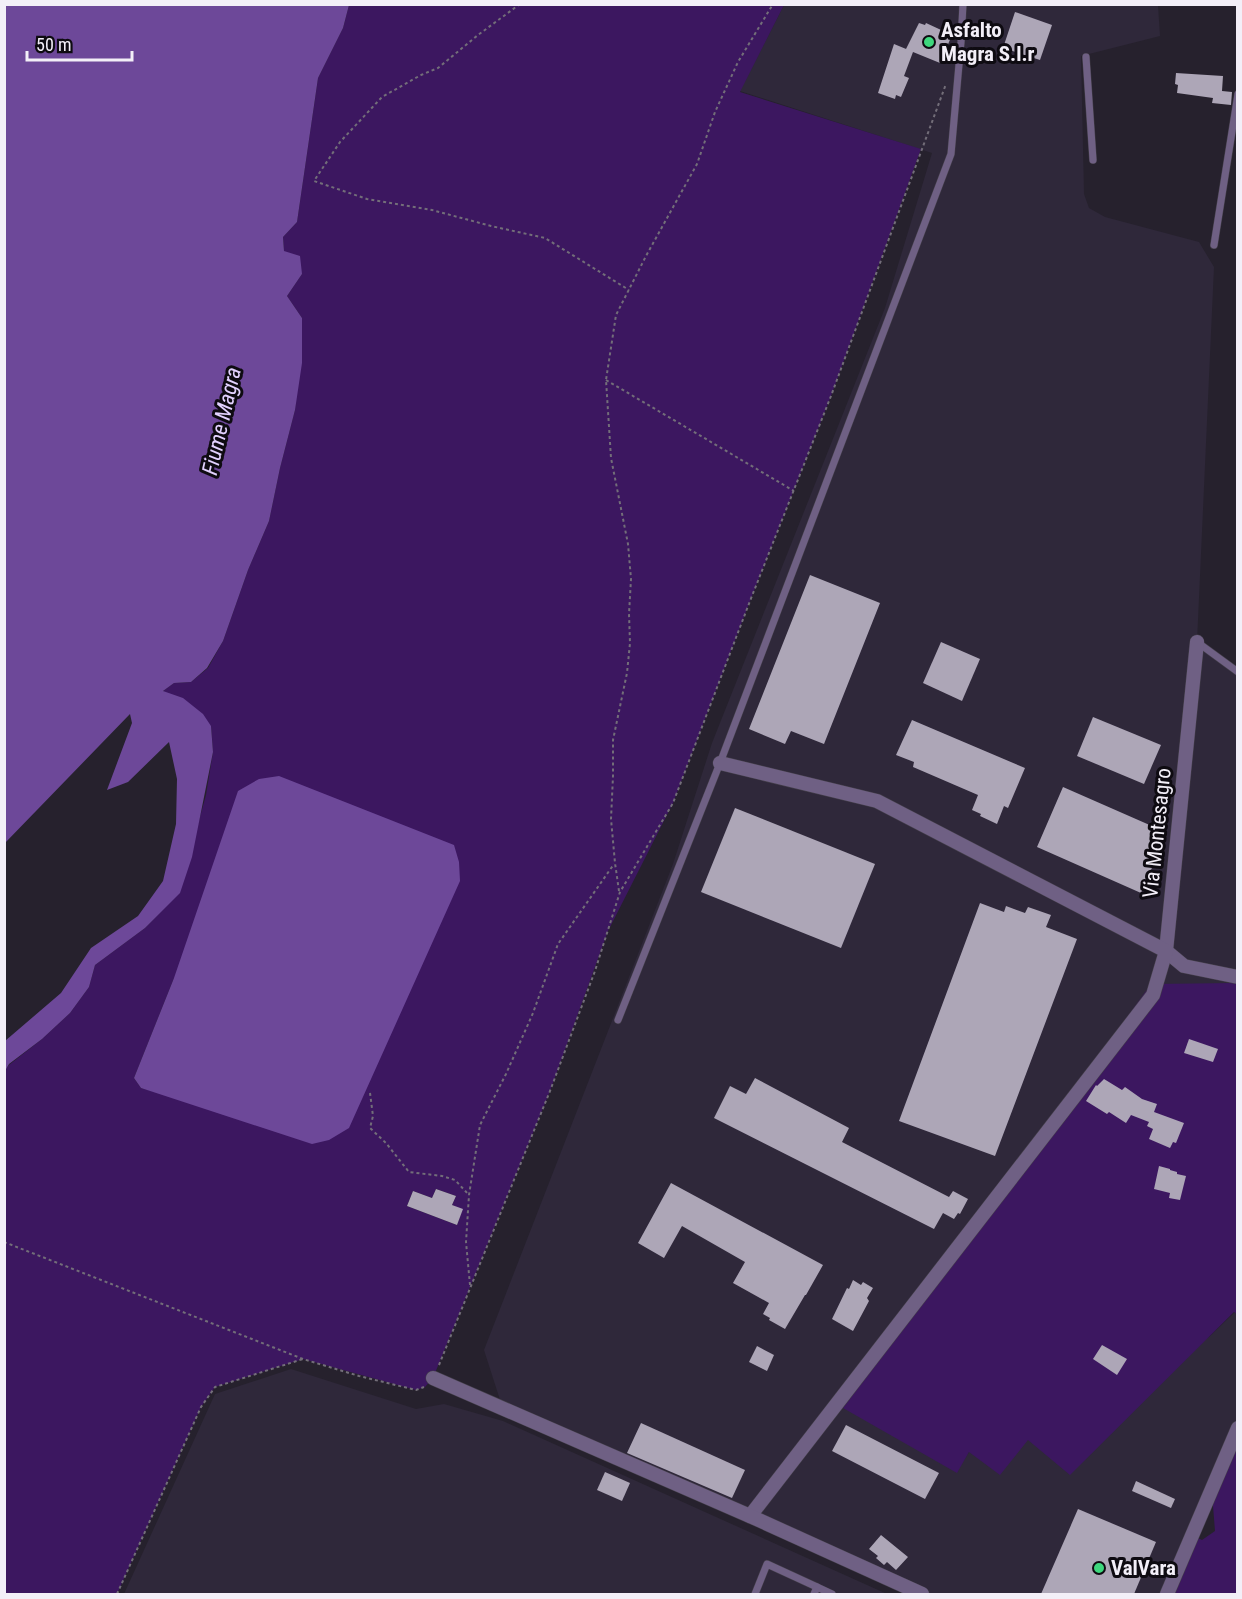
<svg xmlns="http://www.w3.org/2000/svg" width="1242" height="1599" font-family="'Roboto Condensed',sans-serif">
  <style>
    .built { fill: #2f283a }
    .green { fill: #3c1760; fill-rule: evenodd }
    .water { fill: #6d4899 }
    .building { fill: #ada6b7 }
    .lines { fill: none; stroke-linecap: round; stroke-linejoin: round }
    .lane-casing { stroke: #433e49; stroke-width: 8 }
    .street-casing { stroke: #433e49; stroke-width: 15 }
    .path { stroke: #736e79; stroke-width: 2; stroke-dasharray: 3 3; stroke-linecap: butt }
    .lane { stroke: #6f6084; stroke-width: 7 }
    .street { stroke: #6f6084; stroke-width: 14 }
    .poi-dot { fill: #3ed77d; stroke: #0e0b11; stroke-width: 2 }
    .labels { text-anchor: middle; stroke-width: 6; stroke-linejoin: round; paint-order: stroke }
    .poi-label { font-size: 21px; font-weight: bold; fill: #f3eff8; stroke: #0e0b11; text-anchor: start }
    .street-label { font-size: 21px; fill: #f3eff8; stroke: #0e0b11 }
    .water-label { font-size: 22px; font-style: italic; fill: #e3d2ff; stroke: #0e0b11 }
  </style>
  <rect width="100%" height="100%" fill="#26212d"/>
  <!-- built -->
  <g class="built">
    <polygon points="784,5 1158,5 1160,36 1081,56 1084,194 1089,208 1105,217 1199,242 1214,267 1197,642 1237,672 1237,983 956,1473 969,1452 1028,1440 1209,1337 1235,1312 1238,1314 1237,1423 1164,1594 927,1594 501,1403 484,1350 673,864 712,743 885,308 932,153 740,91"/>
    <polygon points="291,1369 416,1409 444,1404 503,1421 887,1594 124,1594 215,1394"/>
  </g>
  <!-- green -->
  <g class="green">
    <path d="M 349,5 L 784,5 L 740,92 L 921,149 L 831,396 L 750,601 L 673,803 L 608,931 L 550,1091 L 433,1378 L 425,1387 L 416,1390 L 303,1359 L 215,1387 L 201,1407 L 117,1594 L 5,1594 L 4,1071 L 9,1065 L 42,1039 L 70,1013 L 89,987 L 95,965 L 145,928 L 179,893 L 206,795 L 213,752 L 211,726 L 163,691 L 174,683 L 191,682 L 208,668 L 223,641 L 248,570 L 269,521 L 280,468 L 295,410 L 302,318 L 287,296 L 302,274 L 284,251 L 283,237 L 297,222 L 318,78 L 343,28 ZM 174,978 L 159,1093 L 141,1088 L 134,1078 ZM 436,1189 L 456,1196 L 452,1205 L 462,1210 L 457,1225 L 407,1206 L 413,1191 L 432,1198 Z"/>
    <polygon points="1237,983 1237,1314 1234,1312 1070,1475 1028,1440 1000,1475 969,1452 957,1473 843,1408 1151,984"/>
    <polygon points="1237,1434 1237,1594 1169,1594 1194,1536 1202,1540 1215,1531 1212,1493"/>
  </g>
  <!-- water -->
  <g class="water">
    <polygon points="5,4 349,5 343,28 318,78 297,222 283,237 284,251 300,256 302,274 287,296 302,318 302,363 295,410 280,468 269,521 248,570 223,641 207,668 191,682 174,683 163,691 183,698 203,714 211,726 213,752 192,857 180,893 145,928 95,965 89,987 70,1013 42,1039 9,1064 5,1071 5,1041 61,993 91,948 138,916 163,881 176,824 177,779 169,742 128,782 107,790 132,723 130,714 5,843"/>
    <polygon points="279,776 454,845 459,862 460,881 349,1128 329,1140 312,1144 141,1088 134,1078 174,978 238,791 259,779"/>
  </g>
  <!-- building -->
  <g class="building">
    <polygon points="1015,12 1052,25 1040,60 1003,48"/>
    <polygon points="919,23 925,25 926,23 952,35 940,63 913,52 904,76 909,78 901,97 896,95 895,99 878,93 894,44 911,51 906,49"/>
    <polygon points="1176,73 1223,76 1222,91 1232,92 1231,105 1212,103 1213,98 1177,93 1178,85 1175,84"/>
    <polygon points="810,575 880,603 824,744 791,731 785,744 749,729"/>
    <polygon points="941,642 980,659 962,701 923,683"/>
    <polygon points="1093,717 1161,745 1144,784 1077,756"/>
    <polygon points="912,720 1025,768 1008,808 1004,806 997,824 980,816 981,814 972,810 978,795 913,767 914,762 896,755"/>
    <polygon points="1063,787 1161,830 1152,852 1158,854 1141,893 1037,847"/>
    <polygon points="735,808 875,864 841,948 701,892"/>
    <polygon points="980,903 1004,912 1006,906 1025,913 1028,907 1051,915 1046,927 1077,939 995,1156 899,1121"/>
    <polygon points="1189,1039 1218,1049 1213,1062 1184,1053"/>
    <polygon points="755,1078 849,1128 842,1142 949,1197 953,1191 968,1199 960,1214 958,1213 954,1219 943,1213 934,1229 714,1118 730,1086 746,1094"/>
    <polygon points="1104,1079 1122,1090 1125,1087 1142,1099 1157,1104 1154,1112 1184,1123 1176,1143 1173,1142 1170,1148 1149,1139 1153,1129 1147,1126 1149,1122 1131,1115 1126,1123 1109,1112 1107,1114 1086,1101 1096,1085 1097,1086"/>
    <polygon points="1159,1166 1170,1169 1170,1170 1177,1172 1177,1174 1186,1176 1180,1200 1169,1198 1170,1193 1154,1189"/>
    <polygon points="671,1183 823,1265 806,1295 805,1295 785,1329 769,1320 770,1318 763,1314 769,1303 733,1283 745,1262 682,1226 664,1258 638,1243"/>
    <polygon points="436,1189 456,1196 452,1205 463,1209 457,1225 407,1206 413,1191 432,1198"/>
    <polygon points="853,1280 861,1285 863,1282 873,1288 867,1298 869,1301 853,1331 832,1319 847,1288 849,1289"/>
    <polygon points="1102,1345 1127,1359 1117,1375 1093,1359"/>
    <polygon points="757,1346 774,1355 767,1371 749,1362"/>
    <polygon points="641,1423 745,1470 732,1498 627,1453"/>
    <polygon points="846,1425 939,1473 925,1499 832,1451"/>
    <polygon points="605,1472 630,1483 622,1501 597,1490"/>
    <polygon points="1136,1481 1175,1499 1171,1508 1132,1491"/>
    <polygon points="1078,1509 1156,1542 1134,1594 1041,1594"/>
    <polygon points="881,1535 908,1557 896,1570 887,1562 884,1565 876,1558 878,1556 869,1549"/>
  </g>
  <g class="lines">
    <!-- lane casing -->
    <g class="lane-casing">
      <g id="lane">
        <polyline points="1086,57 1093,160"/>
        <polyline points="1214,245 1238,94"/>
        <polyline points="1197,642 1238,672"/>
        <polyline points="618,1020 720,763 951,154 961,42 963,4"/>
        <polyline points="755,1594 767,1564 817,1587"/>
        <polyline points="814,1594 817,1587 832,1594"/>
      </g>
    </g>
    <!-- street casing -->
    <g class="street-casing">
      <g id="street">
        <polyline points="1197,642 1166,951 1184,966 1238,977"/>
        <polyline points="720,763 877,801 1166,951 1153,995 750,1516"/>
        <polyline points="433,1378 750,1516 922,1594"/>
        <polyline points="1167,1594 1238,1428"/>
      </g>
    </g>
    <!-- path -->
    <g class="path">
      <polyline points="520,4 478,35 438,68 421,75 382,97 340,142 314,181 367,199 432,210 491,226 545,238 629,290"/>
      <polyline points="606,380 794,491"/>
      <polyline points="619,891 615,863 611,819 613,776 613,740 627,673 630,643 629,614 631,579 628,544 611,458 606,380 616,315 646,256 697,164 715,112 738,62 773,4"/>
      <polyline points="370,1093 373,1116 370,1128 386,1143 409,1172 442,1176 455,1180 469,1195"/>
      <polyline points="4,1242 303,1359 359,1376 416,1390 424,1387"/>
      <polyline points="470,1285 466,1242 469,1195 480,1125 506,1074 533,1013 558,944 614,864"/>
      <polyline points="439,1365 550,1091 595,971 620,892 673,803 750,601 831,396 946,84"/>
      <polyline points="117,1594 201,1407 215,1387 303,1359"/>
    </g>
    <!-- lane -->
    <use href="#lane" class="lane"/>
    <!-- street -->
    <use href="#street" class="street"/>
  </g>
  <!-- markers -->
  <g class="poi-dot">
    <circle cx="929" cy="42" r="6"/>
    <circle cx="1099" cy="1568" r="6"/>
  </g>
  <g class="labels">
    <!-- poi labels -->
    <g class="poi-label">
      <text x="941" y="37">Asfalto<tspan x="941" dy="24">Magra S.l.r</tspan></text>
      <text x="1111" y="1575">ValVara</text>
    </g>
    <!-- street labels -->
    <g class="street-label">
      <text transform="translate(1157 833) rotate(-84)" y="7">Via Montesagro</text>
    </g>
    <!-- water labels -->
    <g class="water-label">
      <text transform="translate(221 421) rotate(-77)" y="8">Fiume Magra</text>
    </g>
  </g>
  <!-- border -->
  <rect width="1242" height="1599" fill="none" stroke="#f3eff8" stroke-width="12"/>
  <!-- scale -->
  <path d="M27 51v9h105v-9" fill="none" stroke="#f3eff8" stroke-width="3"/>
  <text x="36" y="51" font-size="18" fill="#f3eff8" stroke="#0e0b11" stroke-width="4.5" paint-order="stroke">50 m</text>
</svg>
